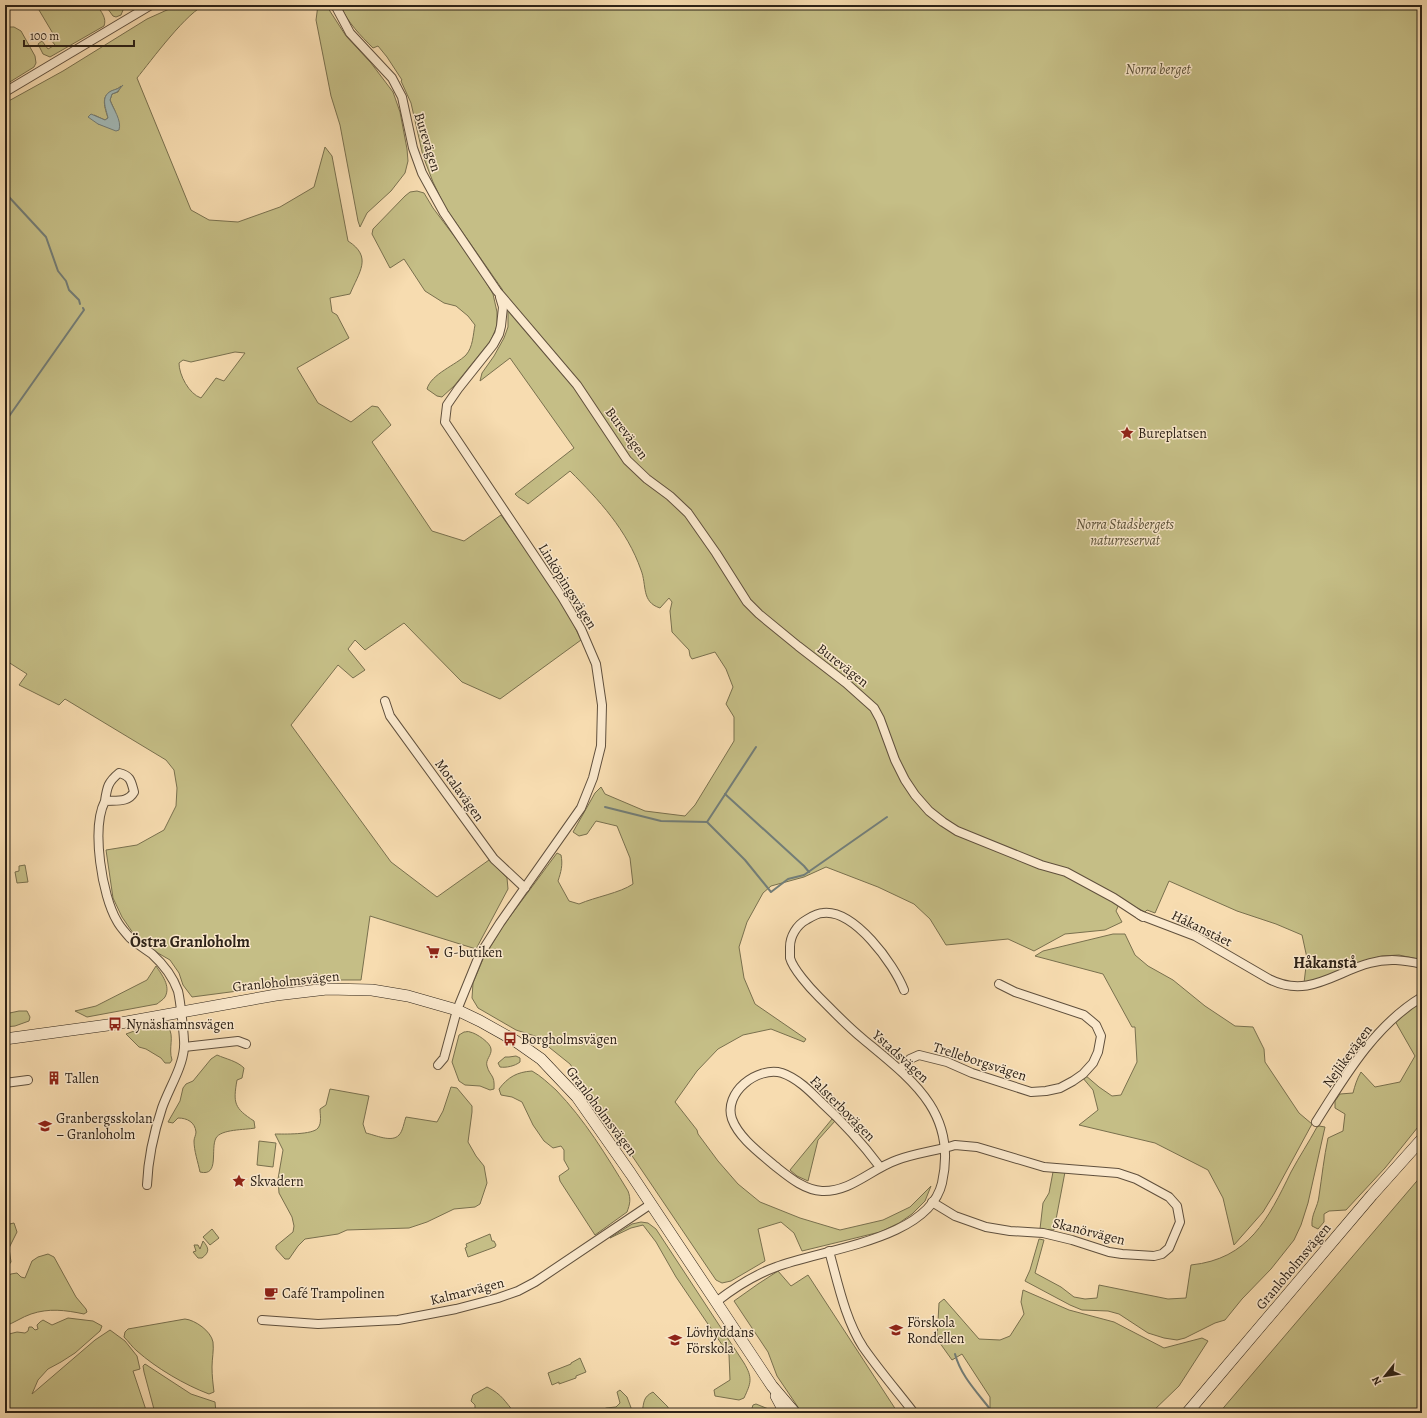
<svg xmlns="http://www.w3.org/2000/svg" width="1427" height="1418" font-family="Alegreya,serif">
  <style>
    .green { fill: #c5be86; stroke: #79704e; fill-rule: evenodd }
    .water { fill: #a2b9b7; stroke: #737d77 }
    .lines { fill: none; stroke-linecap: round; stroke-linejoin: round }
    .stream { stroke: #737d77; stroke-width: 2 }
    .street-casing { stroke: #60503d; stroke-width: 10 }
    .secondary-casing { stroke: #2d2217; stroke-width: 12 }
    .street { stroke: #fae8cc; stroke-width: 8 }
    .secondary { stroke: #fae8cc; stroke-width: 11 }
    .labels { text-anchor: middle; stroke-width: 3; stroke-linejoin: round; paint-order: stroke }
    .park-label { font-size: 14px; font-style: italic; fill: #5b5138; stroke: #fae8cc }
    .street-label { font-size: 14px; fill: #2d2217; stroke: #fae8cc }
    .poi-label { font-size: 14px; fill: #2d2217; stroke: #fae8cc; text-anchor: start }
    .quarter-label { font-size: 16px; font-weight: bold; fill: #2d2217; stroke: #fae8cc }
  </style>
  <rect width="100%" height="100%" fill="#f7dcb0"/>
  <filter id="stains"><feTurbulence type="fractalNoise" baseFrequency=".005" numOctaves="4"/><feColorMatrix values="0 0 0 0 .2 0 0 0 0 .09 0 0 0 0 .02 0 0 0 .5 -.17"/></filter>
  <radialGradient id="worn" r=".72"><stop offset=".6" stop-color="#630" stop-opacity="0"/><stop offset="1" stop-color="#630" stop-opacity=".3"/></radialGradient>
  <!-- green -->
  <g class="green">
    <path d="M 36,5 L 91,5 L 93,8 L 97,5 C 101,12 107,18 104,26 L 50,57 L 43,54 L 38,44 L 42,41 L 48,49 L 55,45 L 51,40 L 55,37 Z"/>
    <polygon points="105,5 120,5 123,10 121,15 116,17 113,16"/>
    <path d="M 178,5 L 206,5 C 189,9 150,62 137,78 L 191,210 L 209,220 L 238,222 L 280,207 L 314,187 L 325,147 L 332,156 L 348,241 C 373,257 359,272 350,294 L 330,298 L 332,312 L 337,315 L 349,338 L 297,368 L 318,403 L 351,422 L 372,406 L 378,407 L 391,425 L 372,442 L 432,531 L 464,541 L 501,515 C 529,555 561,595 581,640 L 500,699 L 462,682 L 404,623 L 365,650 L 355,640 L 348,649 L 365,670 L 353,678 L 338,665 L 291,725 L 391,862 L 437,897 L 489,860 L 507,878 L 508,889 L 476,949 L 370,916 L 361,980 L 322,980 L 192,997 L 183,985 L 179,973 L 170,960 L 151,949 L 133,933 L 122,917 L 113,898 L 106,850 L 137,845 L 164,830 L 176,806 L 177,788 L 174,770 L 166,760 L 65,699 L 59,705 L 19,685 L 27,674 L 5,660 L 5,103 L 63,71 L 147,19 ZM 121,86 L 118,92 L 112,94 L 110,100 L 115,111 L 107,126 L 98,124 L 94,115 L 105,120 L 108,118 C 105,108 100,96 112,91 C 116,89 118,89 121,86 ZM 235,352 L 245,353 L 224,381 L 216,378 L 201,398 C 189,394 179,375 179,363 L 183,360 L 191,362 Z"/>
    <polygon points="318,5 326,5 346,36 371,63 393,92 400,112 407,149 408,161 405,173 391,191 367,213 360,227 358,221 340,125 331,96 316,20"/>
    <path d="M 340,5 L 1422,5 L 1422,960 L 1399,955 L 1382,956 L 1368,960 L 1328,978 L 1304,983 L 1307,958 L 1302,935 L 1276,924 L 1237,911 L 1169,881 L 1155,913 L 1147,910 L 1145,912 L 1121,900 L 1116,911 L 1122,922 L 1105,930 L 1065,934 L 1034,951 L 1008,939 L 946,945 L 930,919 L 914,904 L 878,887 L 826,867 L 804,877 L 771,886 L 763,893 L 747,922 L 739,947 L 744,978 L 755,1004 L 806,1039 L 804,1042 L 771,1029 L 743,1035 L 718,1049 L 697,1071 L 675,1102 L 697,1130 L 698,1134 L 718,1161 L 738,1184 L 760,1202 L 800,1218 L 840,1230 L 883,1220 L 910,1207 L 931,1186 L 925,1201 L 912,1214 L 899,1223 L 880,1232 L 802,1251 L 794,1233 L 781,1222 L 758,1229 L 765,1261 L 731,1281 L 722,1283 L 716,1280 L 570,1064 L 535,1036 L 516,1030 L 478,1008 L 472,998 L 473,983 L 483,959 L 503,926 L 557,853 L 561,855 C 563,865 561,872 558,881 L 569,901 L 579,904 C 595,897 620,893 633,884 L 630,858 L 617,826 L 596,821 L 587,834 L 579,836 L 573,832 L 595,793 L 601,787 L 605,794 L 645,811 L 685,816 L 695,805 L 734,741 L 734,717 L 726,704 L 733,687 L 726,669 L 715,652 L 692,659 L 690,656 L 689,650 L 672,632 L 670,611 L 672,602 L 669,598 L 660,608 C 641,602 647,585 641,570 C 627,530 599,500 570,471 L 528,504 C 524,500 518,498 515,494 L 574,448 L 510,358 L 480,381 L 482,373 L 494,356 L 504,338 L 508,327 L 508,311 L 502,289 L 445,207 L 433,182 L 423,156 L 411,103 L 401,81 L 402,80 L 387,57 L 378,46 L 373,48 C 360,35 348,23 340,5 Z"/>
    <polygon points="10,27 14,27 21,31 35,56 36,63 34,67 5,85 5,28"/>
    <path d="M 417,191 L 424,193 L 433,208 L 475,264 L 493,294 L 497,312 L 497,326 L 491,340 L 454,386 L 442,397 L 437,396 L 427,389 C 431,374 456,365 466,355 C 473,347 473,335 475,325 L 468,316 L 456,306 L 444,303 L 425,291 L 404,259 L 390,268 L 372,234 L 373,229 L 405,196 L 410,192 Z"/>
    <polygon points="25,865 28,882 17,883 15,872 19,871 19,866"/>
    <polygon points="1113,934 1125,934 1135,955 1148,966 1173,980 1205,1006 1235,1026 1253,1027 1264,1049 1265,1062 1299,1113 1312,1124 1274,1194 1263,1212 1234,1245 1223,1198 1208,1170 1155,1143 1079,1125 1098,1110 1093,1090 1082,1077 1085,1075 1099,1087 1112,1096 1121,1095 1137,1062 1135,1027 1132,1027 1103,974 1035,956 1043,951"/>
    <path d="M 156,966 C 162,975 171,986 165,997 C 163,1000 159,1002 157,1004 L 87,1017 L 75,1011 L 96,1006 L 147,980 Z"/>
    <path d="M 1422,1000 L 1422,1122 L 1385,1168 L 1346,1210 L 1329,1211 L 1324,1214 L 1324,1222 L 1318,1229 L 1312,1226 C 1311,1214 1318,1207 1319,1196 C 1322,1176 1324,1157 1328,1138 L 1343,1131 L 1345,1114 L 1335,1108 L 1335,1101 L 1340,1094 L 1353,1093 C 1355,1085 1357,1079 1361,1072 L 1375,1087 L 1400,1082 L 1415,1056 L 1395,1021 Z"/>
    <polygon points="19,1011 27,1011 30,1017 29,1021 15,1026 5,1027 5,1014"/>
    <path d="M 154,1027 L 168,1027 C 175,1036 168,1048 172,1060 L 170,1063 L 165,1063 L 161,1058 L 146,1049 L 139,1047 L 126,1034 L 137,1030 Z"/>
    <path d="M 464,1032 C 466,1032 468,1031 470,1032 C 476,1033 491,1043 491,1049 C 492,1055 485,1060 487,1066 C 490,1077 495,1074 494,1089 L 490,1090 L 480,1086 L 465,1085 L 459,1081 L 452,1062 L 459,1035 Z"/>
    <path d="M 217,1055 C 226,1059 237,1061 244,1068 L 242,1078 L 237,1080 C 233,1103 234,1108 254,1121 L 255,1128 C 245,1130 221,1129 216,1138 C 210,1149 220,1177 200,1172 C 198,1162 194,1151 194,1141 C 194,1138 196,1135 196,1132 C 195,1122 187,1118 178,1118 L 173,1123 L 168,1122 L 180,1101 L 183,1088 L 186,1084 L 193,1081 L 211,1059 Z"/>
    <path d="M 516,1056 L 520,1058 L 520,1062 C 515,1066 506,1068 500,1067 L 498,1063 L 505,1057 L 509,1057 Z"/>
    <path d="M 532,1071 C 541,1076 548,1083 556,1090 C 585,1120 606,1155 628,1191 C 631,1199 630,1204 627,1212 L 595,1235 L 560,1181 L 559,1176 L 569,1169 L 564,1160 L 564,1150 L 561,1146 L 553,1148 L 544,1141 L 533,1125 L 522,1102 L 512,1097 L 501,1095 L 499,1089 C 508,1077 517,1072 532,1071 Z"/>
    <path d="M 451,1087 L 457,1088 L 472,1106 L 472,1112 L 468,1142 L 476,1156 L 484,1166 L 487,1183 L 480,1204 L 475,1207 L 454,1209 L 427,1222 L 409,1228 L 347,1230 L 338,1234 L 305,1239 L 298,1246 L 289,1259 L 285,1259 L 276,1249 L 276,1246 L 293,1232 L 294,1226 L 292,1217 L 279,1193 L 278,1179 L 283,1150 L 275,1134 C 283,1134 313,1135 318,1128 C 322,1123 320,1114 320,1109 L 326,1105 L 330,1089 L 369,1096 L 363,1124 L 366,1133 C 375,1135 392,1143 399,1135 C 403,1131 404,1122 406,1117 L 437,1122 L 443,1111 Z"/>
    <polygon points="832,1119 835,1121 818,1140 808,1181 797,1176 790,1170"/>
    <path d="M 1319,1126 L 1325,1127 L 1308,1203 L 1301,1225 L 1294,1240 L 1271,1269 L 1242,1299 L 1225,1320 L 1215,1323 L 1185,1338 L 1177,1340 L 1164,1338 L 1148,1333 L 1119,1314 L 1108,1311 L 1082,1310 L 1070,1305 L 1025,1281 L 1030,1270 L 1039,1239 L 1044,1240 L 1035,1273 L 1061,1287 L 1074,1297 L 1085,1299 L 1097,1298 L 1099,1285 L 1168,1299 L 1186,1298 L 1191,1265 C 1249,1259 1268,1219 1291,1172 C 1299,1157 1309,1142 1317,1127 Z"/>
    <polygon points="259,1141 276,1143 273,1167 257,1165"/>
    <polygon points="1053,1172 1065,1172 1054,1230 1040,1229 1043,1203 1049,1193"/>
    <polygon points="1422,1175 1422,1413 1219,1413"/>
    <path d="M 641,1222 L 648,1223 L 656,1229 L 744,1363 C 753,1378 751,1383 744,1398 L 739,1400 L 715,1396 L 714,1390 L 730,1380 L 729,1355 L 676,1277 L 656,1242 L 643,1225 L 631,1228 L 610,1238 L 632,1224 Z"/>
    <polygon points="14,1223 17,1232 9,1248 11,1262 5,1270 5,1225"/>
    <polygon points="212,1229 219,1238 210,1245 203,1237"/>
    <polygon points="490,1234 492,1241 494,1241 496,1245 495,1247 468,1257 465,1248 467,1247 466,1244"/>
    <path d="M 203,1241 C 209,1248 210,1252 202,1258 L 198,1258 L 193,1252 L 196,1251 L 194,1245 L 198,1245 L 200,1249 Z"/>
    <path d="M 48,1254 L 54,1257 L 76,1297 L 86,1309 L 87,1312 L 84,1314 C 65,1310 49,1308 31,1314 C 22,1317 14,1323 5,1326 L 5,1277 L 11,1274 L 17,1273 L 21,1277 L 25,1278 L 32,1261 L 38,1257 Z"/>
    <polygon points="778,1271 791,1286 808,1275 898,1413 802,1413 777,1376 768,1352 734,1301 758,1284"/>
    <polygon points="1023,1290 1069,1310 1114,1322 1164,1348 1202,1338 1208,1341 1179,1386 1151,1413 991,1413 990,1411 990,1397 962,1354 952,1360 937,1339 939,1303 944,1299 979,1339 1000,1340 1010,1336 1024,1314 1021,1302"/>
    <polygon points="68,1318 93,1321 102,1326 100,1331 75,1353 61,1362 48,1369 38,1380 32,1394 95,1340 110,1330 125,1341 137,1356 140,1369 133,1371 147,1413 5,1413 5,1335 17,1332 25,1333 28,1331 29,1327 32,1327 35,1330 38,1329 37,1325 40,1322 43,1320 52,1325"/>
    <path d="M 185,1319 C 195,1320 211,1331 213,1342 C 214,1350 212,1359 212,1367 C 212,1376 213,1384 214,1392 L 209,1394 C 185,1385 156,1368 137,1351 C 132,1347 129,1342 124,1337 L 125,1332 L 128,1329 Z"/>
    <polygon points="580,1358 586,1372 576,1376 576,1378 559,1384 559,1382 552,1385 548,1373 571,1364 571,1363"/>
    <polygon points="145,1364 191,1394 215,1402 216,1413 155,1413 144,1372 143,1366"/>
    <path d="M 487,1387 C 502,1394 505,1402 515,1413 L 475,1413 L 475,1405 L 471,1401 L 473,1395 Z"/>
    <polygon points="620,1390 627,1397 633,1413 597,1413 606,1408 616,1407 620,1403 617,1392"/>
    <path d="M 653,1392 L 667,1406 L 672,1413 L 642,1413 C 644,1402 643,1397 653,1392 Z"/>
    <polygon points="756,1404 771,1410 773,1413 755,1413 752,1408 753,1405"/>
  </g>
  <!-- water -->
  <path class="water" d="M 123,85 L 117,92 L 112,94 L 110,100 C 113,109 122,120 119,130 L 116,131 L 98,124 L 88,117 L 91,114 L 105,120 L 108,118 C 106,108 100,97 111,91 C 116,89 119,89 123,85 Z"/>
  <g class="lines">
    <!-- stream -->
    <g class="stream">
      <polyline points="9,197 46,237 58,271 66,281 69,290 79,300 80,304"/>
      <polyline points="5,422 79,317 84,310 83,308"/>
      <polyline points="725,794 804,866 809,872"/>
      <polyline points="605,807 661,821 707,822 756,747"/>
      <polyline points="707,822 745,860 771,892 788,879 804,875 887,817"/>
      <path d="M 955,1354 C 961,1377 979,1394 993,1413"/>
    </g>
    <!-- street casing -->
    <g class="street-casing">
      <g id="street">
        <polyline points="335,5 350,33 392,78 402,97 413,148 422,173 444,213 497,291 577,385 627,460 647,479 670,496 688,513 716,553 747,602 759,614 798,646 846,683 874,708 880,719 895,760 905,780 915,795 929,811 943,822 957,831 1041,865 1066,872 1114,898 1143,917"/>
        <polyline points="5,92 151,5"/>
        <polyline points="385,701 390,716 494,859 525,888"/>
        <path d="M 105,801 C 107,787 108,782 119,773 C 131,776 131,781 134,792 C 128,803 116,800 105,801 C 91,828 102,896 117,921 C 120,927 126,933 130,938 C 137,944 145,949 152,954 C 163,964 173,977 178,991 C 180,999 185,1040 184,1048 C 182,1069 169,1088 162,1108 C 154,1132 148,1160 147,1185"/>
        <path d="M 1140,915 L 1195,936 L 1269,979 C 1308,999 1335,972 1370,963 C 1388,958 1404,960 1422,964"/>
        <polyline points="184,1047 238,1041 246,1044"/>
        <polyline points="438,1065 444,1058 457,1010 479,956 500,923 581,808 593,778 601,746 602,705 596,664 581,629 562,597 445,422 447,405 458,389 493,345 499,334 501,326 503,307 500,297"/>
        <polyline points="900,1069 910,1059 919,1055 947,1062 972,1073 1031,1092 1046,1091 1060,1088 1073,1081 1083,1074 1093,1063 1098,1052 1101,1036 1096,1025 1084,1015 1015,992 999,984"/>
        <polyline points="5,1083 28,1080"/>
        <path d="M 1316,1122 C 1345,1076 1375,1025 1422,997"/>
        <path d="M 880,1167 C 862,1143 843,1122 821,1102 C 810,1091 797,1078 782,1073 C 757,1066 723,1093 732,1119 C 739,1138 760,1153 775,1166 C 789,1177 804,1190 822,1191 C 851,1192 871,1169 897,1160 C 916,1153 936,1151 955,1145 L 977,1147 L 1044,1167 L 1118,1173 L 1136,1179 L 1169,1197 L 1177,1206 L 1180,1222 L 1169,1248 L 1162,1254 L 1154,1256 L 1122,1254 L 1109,1252 L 1072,1240 L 1043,1233 L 1010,1231 L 986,1227 L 955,1216 L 932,1202"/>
        <path d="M 829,1251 C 838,1283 845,1319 863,1347 C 879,1370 897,1391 914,1413"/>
        <path d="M 716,1302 C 734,1288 754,1275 776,1267 C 822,1249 929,1240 942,1183 C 958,1112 911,1079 863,1039 C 847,1026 833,1011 818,996 C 810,988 793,969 790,958 C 790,954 790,950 790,947 C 790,936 797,925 806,920 C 811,917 817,913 823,913 C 854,909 894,964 904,990"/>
        <polyline points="262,1320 318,1324 398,1320 456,1309 498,1298 518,1291 535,1282 651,1204"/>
      </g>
    </g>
    <!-- secondary casing -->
    <g class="secondary-casing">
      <g id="secondary">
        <polyline points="5,1039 115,1024 276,995 327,989 372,990 408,996 457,1010 480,1021 514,1040 541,1059 577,1097 631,1174 772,1386 795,1413"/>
        <polyline points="776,1396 785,1413"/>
        <polyline points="1187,1413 1372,1195 1422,1139"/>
      </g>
    </g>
    <!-- street -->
    <use href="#street" class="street"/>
    <!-- secondary -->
    <use href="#secondary" class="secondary"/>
  </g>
  <!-- icons -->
  <defs>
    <g id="sight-bare" transform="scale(1.08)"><path d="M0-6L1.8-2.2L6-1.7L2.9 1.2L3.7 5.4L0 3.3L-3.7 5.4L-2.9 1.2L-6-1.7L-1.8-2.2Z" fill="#8f2418" stroke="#fae8cc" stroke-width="2.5" paint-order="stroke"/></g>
    <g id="supermarket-bare" transform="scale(1.08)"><path d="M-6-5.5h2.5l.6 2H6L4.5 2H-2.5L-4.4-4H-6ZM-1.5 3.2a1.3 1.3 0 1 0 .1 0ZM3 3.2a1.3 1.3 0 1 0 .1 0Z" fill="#8f2418" stroke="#fae8cc" stroke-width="2.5" paint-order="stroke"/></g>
    <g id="bus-bare" transform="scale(1.08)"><path d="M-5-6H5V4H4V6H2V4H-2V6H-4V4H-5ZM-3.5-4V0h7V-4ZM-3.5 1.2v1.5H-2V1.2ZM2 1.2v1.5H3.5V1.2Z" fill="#8f2418" stroke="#fae8cc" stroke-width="2.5" paint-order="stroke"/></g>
    <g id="building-bare" transform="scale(1.08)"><path d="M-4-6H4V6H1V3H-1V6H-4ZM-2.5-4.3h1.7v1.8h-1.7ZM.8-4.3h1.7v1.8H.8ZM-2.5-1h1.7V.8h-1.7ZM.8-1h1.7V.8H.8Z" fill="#8f2418" stroke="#fae8cc" stroke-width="2.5" paint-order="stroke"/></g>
    <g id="school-bare" transform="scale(1.08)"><path d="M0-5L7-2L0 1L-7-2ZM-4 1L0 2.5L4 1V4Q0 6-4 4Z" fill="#8f2418" stroke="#fae8cc" stroke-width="2.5" paint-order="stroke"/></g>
    <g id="cafe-bare" transform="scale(1.08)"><path d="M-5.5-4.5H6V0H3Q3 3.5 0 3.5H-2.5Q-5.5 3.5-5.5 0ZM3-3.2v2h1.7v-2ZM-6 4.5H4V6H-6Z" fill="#8f2418" stroke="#fae8cc" stroke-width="2.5" paint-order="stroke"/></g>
  </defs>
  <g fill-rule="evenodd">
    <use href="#sight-bare" x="1127" y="433"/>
    <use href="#supermarket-bare" x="433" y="952"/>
    <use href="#bus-bare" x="115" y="1024"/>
    <use href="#bus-bare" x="510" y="1039"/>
    <use href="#building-bare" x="54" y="1078"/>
    <use href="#school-bare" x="45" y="1126"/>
    <use href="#sight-bare" x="239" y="1181"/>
    <use href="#cafe-bare" x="271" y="1293"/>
    <use href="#school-bare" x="896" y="1330"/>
    <use href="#school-bare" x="675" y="1340"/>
  </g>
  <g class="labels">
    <!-- park labels -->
    <g class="park-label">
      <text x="1158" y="74">Norra berget</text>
      <text x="1125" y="529">Norra Stadsbergets<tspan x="1125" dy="16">naturreservat</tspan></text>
    </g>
    <!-- street labels -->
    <g class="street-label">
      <text transform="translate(428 142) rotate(73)" y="5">Burevägen</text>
      <text transform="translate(627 433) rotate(53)" y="5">Burevägen</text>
      <text transform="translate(568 586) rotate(58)" y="5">Linköpingsvägen</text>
      <text transform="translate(843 665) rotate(38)" y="5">Burevägen</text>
      <text transform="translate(460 790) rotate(54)" y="5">Motalavägen</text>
      <text transform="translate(1202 928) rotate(26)" y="5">Håkanstået</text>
      <text transform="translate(286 981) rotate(-6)" y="5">Granloholmsvägen</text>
      <text transform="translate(901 1056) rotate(42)" y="5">Ystadsvägen</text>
      <text transform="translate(1347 1056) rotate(-54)" y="5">Nejlikevägen</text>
      <text transform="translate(980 1061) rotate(18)" y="5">Trelleborgsvägen</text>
      <text transform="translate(843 1108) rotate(45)" y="5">Falsterbovägen</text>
      <text transform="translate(602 1111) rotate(53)" y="5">Granloholmsvägen</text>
      <text transform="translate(1089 1231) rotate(14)" y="5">Skanörvägen</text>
      <text transform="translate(1293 1266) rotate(-50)" y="5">Granloholmsvägen</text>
      <text transform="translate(467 1291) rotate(-14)" y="5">Kalmarvägen</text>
    </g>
    <!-- poi labels -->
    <g class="poi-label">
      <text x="1138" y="438">Bureplatsen</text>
      <text x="444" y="957">G-butiken</text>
      <text x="126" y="1029">Nynäshamnsvägen</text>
      <text x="521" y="1044">Borgholmsvägen</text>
      <text x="65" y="1083">Tallen</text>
      <text x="56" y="1123">Granbergsskolan<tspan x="56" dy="16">– Granloholm</tspan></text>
      <text x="250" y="1186">Skvadern</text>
      <text x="282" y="1298">Café Trampolinen</text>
      <text x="907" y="1327">Förskola<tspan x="907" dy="16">Rondellen</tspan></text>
      <text x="686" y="1337">Lövhyddans<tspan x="686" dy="16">Förskola</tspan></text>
    </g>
    <!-- quarter labels -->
    <g class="quarter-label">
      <text x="190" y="947">Östra Granloholm</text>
      <text x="1325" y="968">Håkanstå</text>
    </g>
  </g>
  <!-- margin -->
  <rect width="1427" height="1418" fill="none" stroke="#f7dcb0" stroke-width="20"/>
  <rect x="6" y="6" width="1415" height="1406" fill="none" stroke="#2d2217" stroke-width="2"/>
  <rect x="10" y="10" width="1407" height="1398" fill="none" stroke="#2d2217"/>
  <!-- north arrow -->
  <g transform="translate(1385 1376) rotate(240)" stroke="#fae8cc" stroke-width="3" paint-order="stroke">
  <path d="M0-3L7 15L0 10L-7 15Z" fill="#2d2217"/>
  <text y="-6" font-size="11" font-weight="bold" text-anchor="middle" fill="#2d2217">N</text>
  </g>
  <!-- scale -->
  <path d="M24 40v6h110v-6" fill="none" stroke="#2d2217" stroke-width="2"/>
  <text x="30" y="40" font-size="12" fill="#2d2217" stroke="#fae8cc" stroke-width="3" paint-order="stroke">100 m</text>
  <rect width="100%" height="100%" filter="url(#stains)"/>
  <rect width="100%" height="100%" fill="url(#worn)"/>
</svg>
